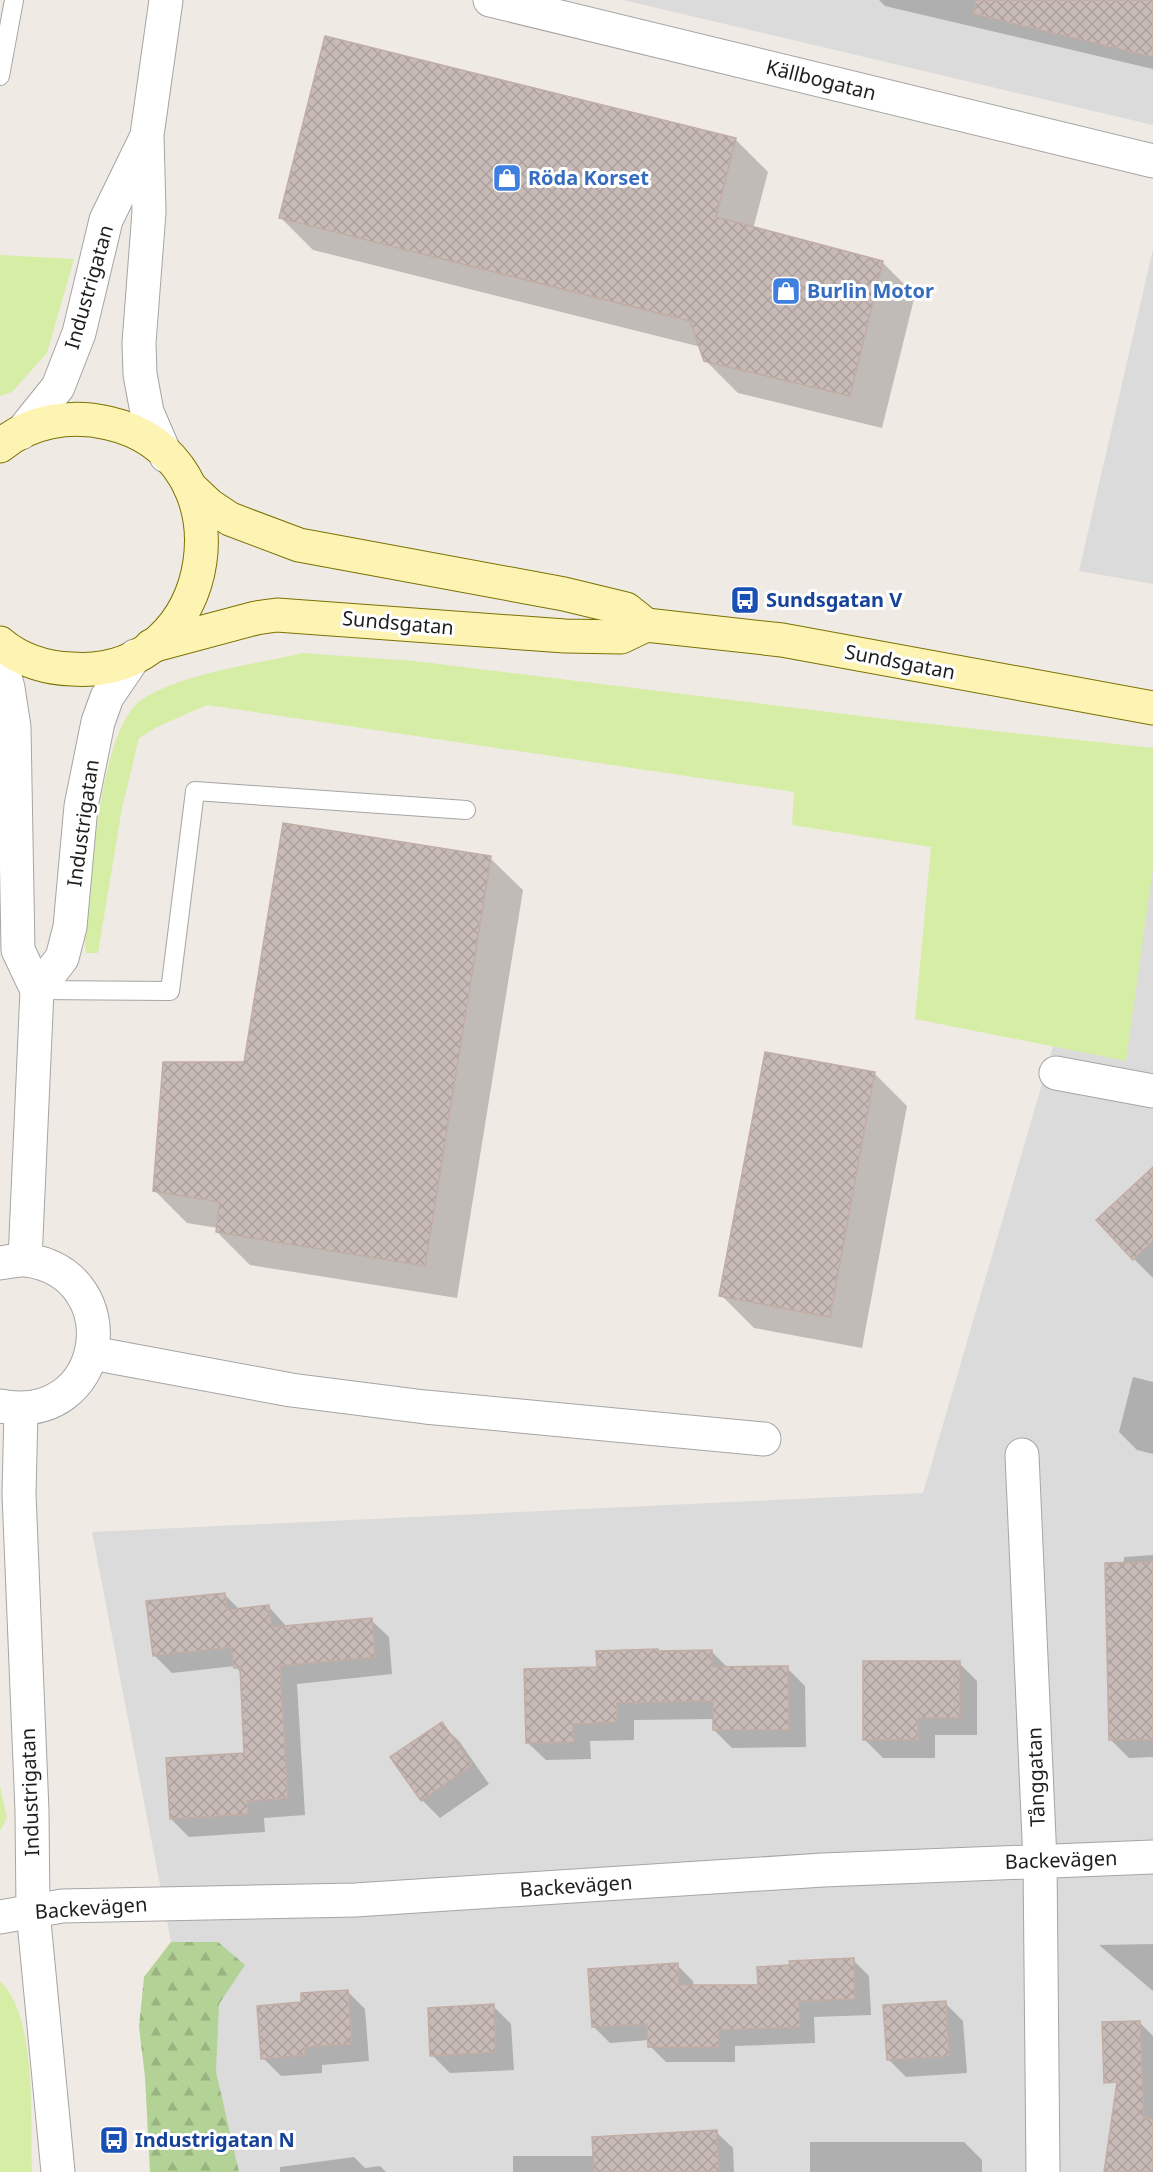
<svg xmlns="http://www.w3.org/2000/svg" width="1153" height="2172" font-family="'Noto Sans',sans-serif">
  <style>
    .residential { fill: #dcdbdb }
    .grass { fill: #d6eda6 }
    .forest { fill: url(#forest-firs) }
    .shadow { fill: #0003 }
    .building { fill: url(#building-cross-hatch); stroke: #c2ada5; stroke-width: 1.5 }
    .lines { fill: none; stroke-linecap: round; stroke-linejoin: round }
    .service-casing { stroke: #a5a5a5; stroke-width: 20 }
    .minor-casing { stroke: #a5a5a5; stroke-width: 35 }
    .tertiary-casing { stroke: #a5a5a5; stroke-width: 35 }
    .secondary-casing { stroke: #7a7200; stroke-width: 35 }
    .service { stroke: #fff; stroke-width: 18 }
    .minor { stroke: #fff; stroke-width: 33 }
    .tertiary { stroke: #fff; stroke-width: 33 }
    .secondary { stroke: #fdf4b4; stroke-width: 33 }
    .labels { text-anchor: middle; stroke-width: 6; stroke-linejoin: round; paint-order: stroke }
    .street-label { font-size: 20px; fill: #1e1e1e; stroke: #fff }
    .shop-label { font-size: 20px; font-weight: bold; fill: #366cbe; stroke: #fff; text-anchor: start }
    .transit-label { font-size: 20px; font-weight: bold; fill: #164399; stroke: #fff; text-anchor: start }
  </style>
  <defs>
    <pattern id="forest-firs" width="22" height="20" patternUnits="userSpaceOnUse" patternTransform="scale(1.5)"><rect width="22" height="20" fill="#b2d296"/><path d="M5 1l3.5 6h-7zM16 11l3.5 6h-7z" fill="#99b481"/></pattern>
    <pattern id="building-cross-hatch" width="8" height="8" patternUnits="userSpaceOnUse" patternTransform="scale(1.5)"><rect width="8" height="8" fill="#c8bbb7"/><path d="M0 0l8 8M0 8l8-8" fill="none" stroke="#aba09d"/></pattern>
  </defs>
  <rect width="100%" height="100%" fill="#f0eae4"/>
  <!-- residential -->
  <g class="residential">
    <polygon points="623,0 1153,0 1153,125"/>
    <polygon points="1153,249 1153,584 1079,571"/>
    <polygon points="1115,833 1153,839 1153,2172 221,2172 171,1942 92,1532 923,1493"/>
  </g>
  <!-- grass -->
  <g class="grass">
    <polygon points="0,255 74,259 47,353 12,392 0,396"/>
    <path d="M 302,653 L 414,661 L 894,720 L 1153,748 L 1153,868 L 1126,1061 L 915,1019 L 931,847 L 792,825 L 794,792 L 207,705 L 157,727 L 139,738 L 122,808 L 98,953 L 86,953 L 85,938 C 91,885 98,726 144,698 C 188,672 253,665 302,653 Z"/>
    <polygon points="0,1786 7,1818 0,1831"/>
    <path d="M 0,1981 C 38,2017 30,2121 32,2172 L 0,2172 Z"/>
  </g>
  <!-- forest -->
  <polygon class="forest" points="171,1942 218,1942 245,1965 219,2004 216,2072 239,2172 150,2172 145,2077 139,2027 144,1977"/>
  <!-- shadow -->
  <g class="shadow">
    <polygon points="879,0 1153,0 1153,69 885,6"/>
    <polygon points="735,139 768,172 753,229 882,262 915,295 882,428 738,393 705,360 701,347 313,250 281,218"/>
    <polygon points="490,858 523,890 457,1298 250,1265 217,1232 218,1228 187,1223 154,1190 246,1063"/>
    <polygon points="874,1073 907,1106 862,1348 754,1328 721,1295"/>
    <polygon points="1153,1169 1153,1278 1134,1259"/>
    <polygon points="1133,1377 1153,1382 1153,1454 1137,1450 1119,1432"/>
    <polygon points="1153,1555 1153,1757 1129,1758 1111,1740 1124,1557"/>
    <polygon points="224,1594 240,1610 269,1607 287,1627 371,1620 389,1637 392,1674 297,1684 305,1815 264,1818 265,1832 189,1837 171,1819 246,1755 242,1674 235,1666 172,1673 154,1655"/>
    <polygon points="658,1650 660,1653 712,1652 728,1668 787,1668 805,1686 806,1747 732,1748 714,1730 714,1719 634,1720 634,1740 590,1741 591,1759 546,1760 528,1743 599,1668"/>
    <polygon points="959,1663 977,1681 977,1735 935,1735 935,1758 883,1758 865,1740"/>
    <polygon points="441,1724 459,1741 489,1784 440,1818 422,1800"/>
    <polygon points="1153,1944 1153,1991 1099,1945"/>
    <polygon points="853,1960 869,1976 871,2015 814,2017 815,2043 735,2046 735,2062 666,2062 650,2046 650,2040 610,2043 594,2027 677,1965 693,1981 694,1986 760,1986"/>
    <polygon points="347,1991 365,2009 369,2061 322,2065 322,2073 281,2076 263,2058 303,2003"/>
    <polygon points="945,2003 963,2021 967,2073 906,2077 888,2059"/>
    <polygon points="493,2006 511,2024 514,2070 450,2073 432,2055"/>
    <polygon points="1139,2022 1153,2036 1153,2172 1105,2172"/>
    <polygon points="716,2132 733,2148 734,2172 513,2172 513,2156 594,2156"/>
    <polygon points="810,2142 964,2142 982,2160 982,2172 810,2172"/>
    <polygon points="354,2157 365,2168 380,2166 386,2172 280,2172 280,2167"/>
  </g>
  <!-- building -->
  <g class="building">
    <polygon points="976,0 1153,0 1153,57 974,14"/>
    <polygon points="325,36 736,138 716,217 883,261 850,396 704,361 690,321 279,218"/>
    <polygon points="283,823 491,856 425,1266 216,1232 220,1202 153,1191 163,1062 244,1062"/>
    <polygon points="765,1052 875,1072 830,1317 719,1296"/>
    <polygon points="1153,1167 1153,1241 1133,1260 1096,1220"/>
    <polygon points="1145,1562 1153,1562 1153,1740 1109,1740 1105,1563"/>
    <polygon points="225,1593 227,1610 269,1605 272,1627 372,1618 375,1657 280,1666 288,1798 247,1801 248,1814 170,1819 166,1758 244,1753 240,1668 234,1668 231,1647 153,1656 146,1601"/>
    <polygon points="658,1649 658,1651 712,1650 712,1667 788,1666 789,1730 713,1730 713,1701 617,1703 617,1722 573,1724 574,1742 526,1743 524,1669 597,1667 596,1651"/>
    <polygon points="863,1661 960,1661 960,1718 918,1718 918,1740 863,1740"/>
    <polygon points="442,1722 472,1765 421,1801 390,1757"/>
    <polygon points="854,1958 855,1999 799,2001 800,2027 719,2030 719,2047 648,2047 647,2024 592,2027 588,1969 678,1963 679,1985 758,1985 757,1967 790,1965 789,1961"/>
    <polygon points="348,1990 352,2044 304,2047 305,2055 261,2059 257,2006 301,2002 301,1993"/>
    <polygon points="946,2001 949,2056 887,2060 883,2005"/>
    <polygon points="494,2004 496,2052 430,2056 428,2008"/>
    <polygon points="1140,2021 1144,2118 1153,2119 1153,2172 1104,2172 1117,2082 1104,2083 1102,2022"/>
    <polygon points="717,2130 719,2172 594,2172 592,2137"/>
  </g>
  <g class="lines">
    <!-- service casing -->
    <g class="service-casing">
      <g id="service">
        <polyline points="0,76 14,0"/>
        <polyline points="37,990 170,991 195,791 466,810"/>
      </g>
    </g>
    <!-- minor casing -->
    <g class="minor-casing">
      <g id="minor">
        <polyline points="490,0 1153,161"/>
        <polyline points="1056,1073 1153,1091"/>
        <polyline points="92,1353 291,1390 425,1407 764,1439"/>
        <polyline points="1022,1455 1040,1861 1043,2172"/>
        <polyline points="0,1917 62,1906 355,1900 823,1870 1153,1857"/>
      </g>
    </g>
    <!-- tertiary casing -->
    <g class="tertiary-casing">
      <g id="tertiary">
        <polyline points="166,0 147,135 149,212 139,343 140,374 147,412 166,456"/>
        <polyline points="21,433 58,387 79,333 106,220 145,140"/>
        <polyline points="0,659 8,688 14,727 18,950 37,990 25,1260"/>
        <polyline points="37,990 62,958 70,927 81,806 98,722 107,697 135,656"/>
        <path d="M 0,1263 C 8,1262 19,1259 27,1260 C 130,1276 107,1427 0,1406"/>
        <polyline points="21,1410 19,1494 32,1811 33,1911 58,2172"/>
      </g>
    </g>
    <!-- secondary casing -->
    <g class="secondary-casing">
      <g id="secondary">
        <path d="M 0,446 C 29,421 71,414 108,423 C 253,455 220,680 72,669 C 46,668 20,660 0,643"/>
        <polyline points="190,487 209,505 230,519 299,545 564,594 626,609 646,625"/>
        <polyline points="151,646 256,618 277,615 565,636 621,637 646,625 782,640 1153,708"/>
      </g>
    </g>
    <!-- service -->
    <use href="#service" class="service"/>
    <!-- minor -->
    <use href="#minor" class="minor"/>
    <!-- tertiary -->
    <use href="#tertiary" class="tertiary"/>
    <!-- secondary -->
    <use href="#secondary" class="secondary"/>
  </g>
  <!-- icons -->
  <defs>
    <g id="shop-square" transform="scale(1.5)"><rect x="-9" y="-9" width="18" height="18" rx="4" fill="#3f7fe0" stroke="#fff"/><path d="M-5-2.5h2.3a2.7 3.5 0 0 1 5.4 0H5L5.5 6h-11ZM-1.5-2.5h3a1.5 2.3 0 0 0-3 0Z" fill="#fff"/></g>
    <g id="bus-square" transform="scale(1.5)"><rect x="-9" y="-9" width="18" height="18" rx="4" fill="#1a4fb4" stroke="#fff"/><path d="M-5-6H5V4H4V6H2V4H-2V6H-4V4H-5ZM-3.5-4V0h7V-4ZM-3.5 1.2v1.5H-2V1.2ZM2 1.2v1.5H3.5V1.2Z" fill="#fff"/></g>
  </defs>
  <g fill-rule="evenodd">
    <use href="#shop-square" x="507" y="178"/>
    <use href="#shop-square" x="786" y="291"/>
    <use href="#bus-square" x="745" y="600"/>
    <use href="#bus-square" x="114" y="2140"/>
  </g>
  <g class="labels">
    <!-- street labels -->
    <g class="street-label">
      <text transform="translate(821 80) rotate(14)" y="7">Källbogatan</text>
      <text transform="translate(89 287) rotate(-74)" y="7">Industrigatan</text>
      <text transform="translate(398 623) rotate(5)" y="7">Sundsgatan</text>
      <text transform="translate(900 662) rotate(11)" y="7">Sundsgatan</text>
      <text transform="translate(83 823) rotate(-82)" y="7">Industrigatan</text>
      <text transform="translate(1036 1777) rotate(-92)" y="7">Tånggatan</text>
      <text transform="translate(30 1792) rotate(-92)" y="7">Industrigatan</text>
      <text transform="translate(1061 1860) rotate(-2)" y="7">Backevägen</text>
      <text transform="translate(576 1886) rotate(-4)" y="7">Backevägen</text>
      <text transform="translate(91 1908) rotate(-4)" y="7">Backevägen</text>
    </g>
    <!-- shop labels -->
    <g class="shop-label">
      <text x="528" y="185">Röda Korset</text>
      <text x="807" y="298">Burlin Motor</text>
    </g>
    <!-- transit labels -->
    <g class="transit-label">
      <text x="766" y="607">Sundsgatan V</text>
      <text x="135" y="2147">Industrigatan N</text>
    </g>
  </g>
</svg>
